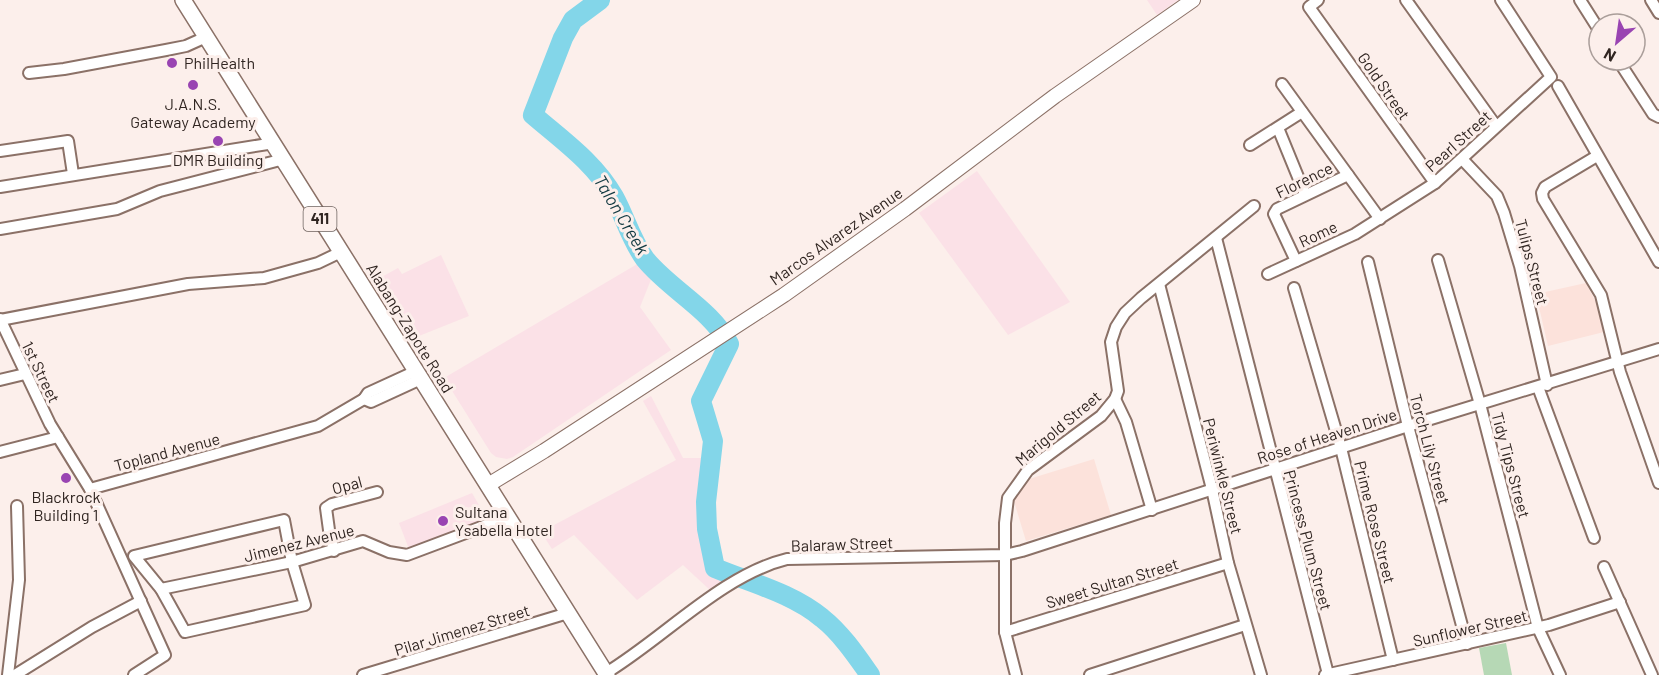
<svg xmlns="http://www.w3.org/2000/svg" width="1659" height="675" font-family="Barlow,sans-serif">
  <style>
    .commercial { fill: #fbe1e7 }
    .education { fill: #fce2db }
    .green { fill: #b6d8b5 }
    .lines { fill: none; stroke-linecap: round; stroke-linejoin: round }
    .river { stroke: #83d6e9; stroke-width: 20 }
    .minor-casing { stroke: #8b7167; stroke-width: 14 }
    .major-casing { stroke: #8b7167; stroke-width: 16 }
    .highway-casing { stroke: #8b7167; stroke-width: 18 }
    .minor { stroke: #fff; stroke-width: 10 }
    .major { stroke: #fff; stroke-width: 14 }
    .highway { stroke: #fff; stroke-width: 15 }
    .poi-dot { fill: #9944b2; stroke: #fcefeb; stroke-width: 2 }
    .labels { text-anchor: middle; stroke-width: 6; stroke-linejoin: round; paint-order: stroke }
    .shield { fill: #fcefeb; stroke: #6d625e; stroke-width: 1.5 }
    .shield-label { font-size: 15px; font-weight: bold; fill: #302521 }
    .poi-label { font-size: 16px; fill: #302521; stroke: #fcefeb }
    .street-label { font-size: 16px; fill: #302521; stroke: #fcefeb }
    .water-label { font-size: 18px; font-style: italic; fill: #123a42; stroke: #fcefeb }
  </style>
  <rect width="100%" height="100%" fill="#fcefeb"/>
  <!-- commercial -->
  <g class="commercial">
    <polygon points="1147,0 1178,0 1157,15"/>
    <polygon points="977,171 1070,302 1008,335 919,213"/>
    <polygon points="441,255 469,316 414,338 378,279 398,268 402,274"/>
    <polygon points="639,263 654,272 640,307 671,350 513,457 507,459 496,457 491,453 444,378"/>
    <polygon points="651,396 683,458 710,458 698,500 717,567 728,578 710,590 683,565 637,600 574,535 552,549 541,532 676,460 643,401"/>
    <polygon points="472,493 487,519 409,549 399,523"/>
  </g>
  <!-- education -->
  <g class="education">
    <polygon points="1586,283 1600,310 1604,332 1548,346 1536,294"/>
    <polygon points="1094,459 1111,515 1026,541 1013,498 1021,486 1029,479"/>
  </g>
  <!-- green -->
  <polygon class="green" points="1506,643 1512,675 1484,675 1479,648"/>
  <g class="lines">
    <!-- river -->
    <path class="river" d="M 600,0 L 573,20 L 563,38 L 533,115 C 562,140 595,163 614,197 C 625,217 631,240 645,259 C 669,289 712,310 729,344 L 701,401 L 713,441 L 706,502 L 707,529 L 715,568 C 751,583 792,593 822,618 C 841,633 856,655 870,675"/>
    <!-- minor casing -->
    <g class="minor-casing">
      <g id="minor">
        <polyline points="1318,0 1309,7 1435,183"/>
        <polyline points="1406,0 1496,126"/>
        <polyline points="1580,0 1599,30"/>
        <polyline points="1651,0 1659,13"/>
        <polyline points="1618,60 1653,114 1659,117"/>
        <polyline points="29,73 64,69 166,50 186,46 206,37"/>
        <polyline points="1282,84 1380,219"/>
        <polyline points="1558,86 1659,262"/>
        <polyline points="1278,128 1305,194"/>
        <polyline points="1250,145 1302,112"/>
        <polyline points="0,151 68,141 73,174"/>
        <polyline points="1597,156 1545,187 1542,193 1543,199 1601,295 1620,372 1659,483"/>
        <polyline points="1463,160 1497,196 1504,213 1520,266 1547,385"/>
        <polyline points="0,187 274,143"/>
        <polyline points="0,229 117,209 160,191 284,159"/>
        <polyline points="1216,238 1328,674"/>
        <polyline points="1438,260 1480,404 1538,628 1560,675"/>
        <polyline points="1296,261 1274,214 1277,209 1348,175"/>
        <polyline points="1368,262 1408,426 1467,644"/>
        <polyline points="1268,274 1355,234 1435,183 1551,77 1501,0"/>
        <polyline points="1159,284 1212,489 1228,563 1261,675"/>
        <polyline points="1294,288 1341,448 1393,660"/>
        <polyline points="0,319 50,424 90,489 165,655 134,675"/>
        <polyline points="0,320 188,284 264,278 318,263 341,252"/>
        <polyline points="0,380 25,374"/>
        <polyline points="1538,387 1594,538"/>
        <polyline points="364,399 371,402 421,379"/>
        <polyline points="1115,399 1126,422 1152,510"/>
        <polyline points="0,452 58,437"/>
        <polyline points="90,489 318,426 364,399 368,393 416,371"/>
        <polygon points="284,520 292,562 305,605 185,632 161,589 134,556"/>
        <polyline points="334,551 329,530 326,508 332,504 377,492"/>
        <polyline points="1604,567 1652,675"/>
        <polyline points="161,589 292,562 363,541 389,552 407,555 508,517"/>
        <polyline points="1005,632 1228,563"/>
        <path d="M 606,673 C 664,638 722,575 787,559 L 1005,555 L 1022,551 L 1408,426 L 1659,349"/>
        <polyline points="8,675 19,580 17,506"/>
        <polyline points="15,675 92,627 141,601"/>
        <polyline points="363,675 568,613"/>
        <polyline points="1016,675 1005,632 1005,523 1008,498 1028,470 1101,416 1115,399 1118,391 1111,342 1116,327 1125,313 1141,298 1254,206"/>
        <polyline points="1090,675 1245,625"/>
        <polyline points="1325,675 1549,625 1620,602"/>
      </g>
    </g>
    <!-- major casing -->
    <g class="major-casing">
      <polyline id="major" points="488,485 544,451 784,295 905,209 1055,96 1193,0"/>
    </g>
    <!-- highway casing -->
    <g class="highway-casing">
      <polyline id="highway" points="183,0 607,675"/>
    </g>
    <!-- minor -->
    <use href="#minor" class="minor"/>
    <!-- major -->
    <use href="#major" class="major"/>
    <!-- highway -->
    <use href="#highway" class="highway"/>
  </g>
  <!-- markers -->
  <g class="poi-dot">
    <circle cx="172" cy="63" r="6"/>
    <circle cx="193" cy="85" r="6"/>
    <circle cx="218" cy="141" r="6"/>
    <circle cx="66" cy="478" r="6"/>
    <circle cx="443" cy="521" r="6"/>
  </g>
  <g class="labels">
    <!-- shield labels -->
    <rect class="shield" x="303.5" y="207" width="33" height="24" rx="4.5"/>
    <g class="shield-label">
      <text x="320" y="224">411</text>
    </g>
    <!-- poi labels -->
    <g class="poi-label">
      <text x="184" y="69" text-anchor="start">PhilHealth</text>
      <text x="193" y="110">J.A.N.S.<tspan x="193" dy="18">Gateway Academy</tspan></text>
      <text x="218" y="166">DMR Building</text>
      <text x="66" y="503">Blackrock<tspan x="66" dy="18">Building 1</tspan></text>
      <text x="455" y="518" text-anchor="start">Sultana<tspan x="455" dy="18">Ysabella Hotel</tspan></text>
    </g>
    <!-- street labels -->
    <g class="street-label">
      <text transform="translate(1384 86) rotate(55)" y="6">Gold Street</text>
      <text transform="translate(1458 141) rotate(-42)" y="6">Pearl Street</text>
      <text transform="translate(1304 180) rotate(-26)" y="6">Florence</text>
      <text transform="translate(1318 234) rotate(-25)" y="6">Rome</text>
      <text transform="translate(836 236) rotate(-35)" y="6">Marcos Alvarez Avenue</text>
      <text transform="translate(1532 262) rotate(75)" y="6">Tulips Street</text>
      <text transform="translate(410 328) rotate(58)" y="6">Alabang-Zapote Road</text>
      <text transform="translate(41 372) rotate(64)" y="6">1st Street</text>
      <text transform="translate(1058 428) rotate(-40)" y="6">Marigold Street</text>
      <text transform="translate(1327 436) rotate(-18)" y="6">Rose of Heaven Drive</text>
      <text transform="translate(1430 449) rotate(75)" y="6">Torch Lily Street</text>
      <text transform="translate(167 452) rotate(-15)" y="6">Topland Avenue</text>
      <text transform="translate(1511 465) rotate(75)" y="6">Tidy Tips Street</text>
      <text transform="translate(1223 476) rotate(76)" y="6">Periwinkle Street</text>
      <text transform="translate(347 485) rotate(-15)" y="6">Opal</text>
      <text transform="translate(1375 522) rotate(76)" y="6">Prime Rose Street</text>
      <text transform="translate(1308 540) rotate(75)" y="6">Princess Plum Street</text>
      <text transform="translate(299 543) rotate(-14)" y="6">Jimenez Avenue</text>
      <text transform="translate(842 544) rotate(-2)" y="6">Balaraw Street</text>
      <text transform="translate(1112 583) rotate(-17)" y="6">Sweet Sultan Street</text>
      <text transform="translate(1470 628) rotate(-13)" y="6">Sunflower Street</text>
      <text transform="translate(462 630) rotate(-17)" y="6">Pilar Jimenez Street</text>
    </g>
    <!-- water labels -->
    <g class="water-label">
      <text transform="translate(621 215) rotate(59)" y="6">Talon Creek</text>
    </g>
  </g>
  <!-- north arrow -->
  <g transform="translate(1617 42) rotate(209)"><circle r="28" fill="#fcefeb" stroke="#aa9e9a" stroke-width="1.5"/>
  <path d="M0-4.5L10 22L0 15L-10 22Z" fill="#9944b2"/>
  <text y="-9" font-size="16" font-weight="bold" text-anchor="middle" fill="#302521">N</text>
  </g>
</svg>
